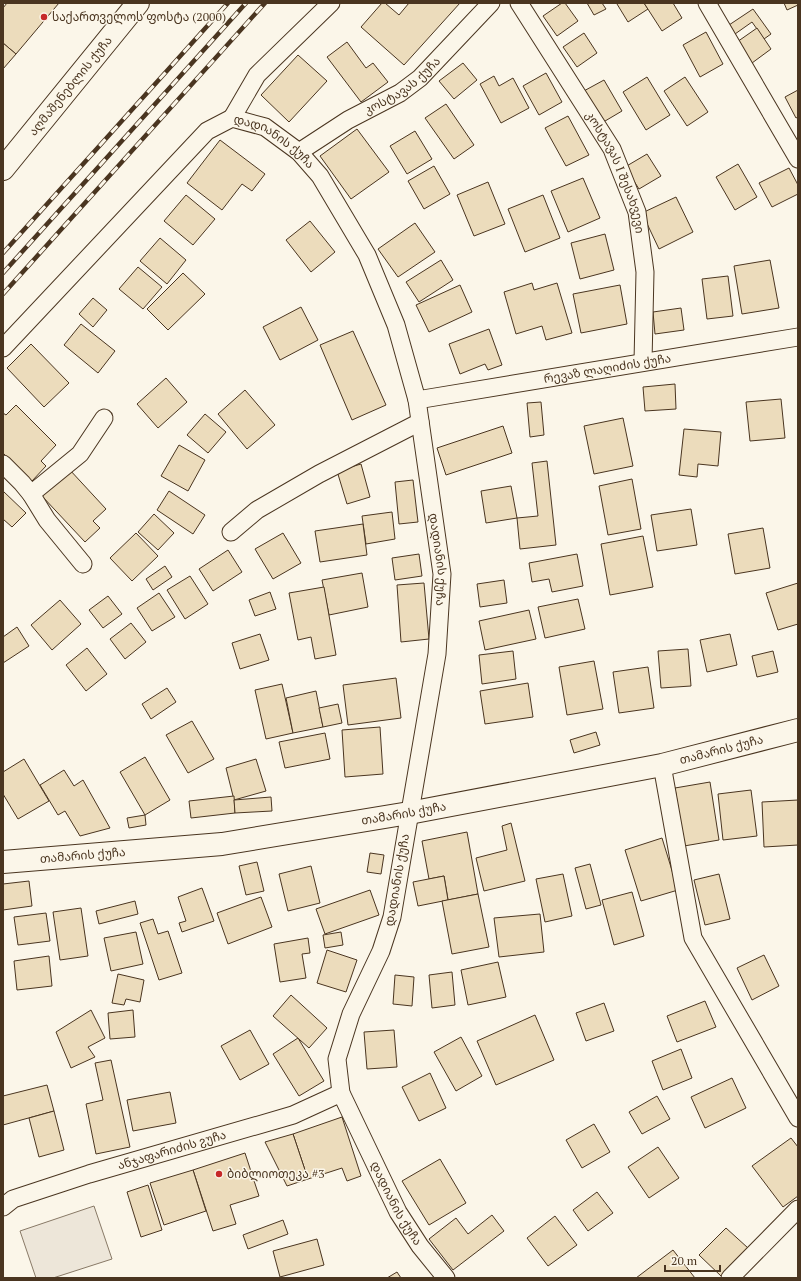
<svg xmlns="http://www.w3.org/2000/svg" width="801" height="1281" font-family="'PT Serif','Noto Sans Georgian',serif">
  <style>
    .green { fill: #ede6d9; stroke: #887966 }
    .building { fill: #ecdcbc; stroke: #4a3520 }
    .lines { fill: none; stroke-linecap: round; stroke-linejoin: round }
    .street-casing { stroke: #4a3520; stroke-width: 19 }
    .secondary-casing { stroke: #4a3520; stroke-width: 24 }
    .primary-casing { stroke: #4a3520; stroke-width: 24 }
    .street { stroke: #fbf6e9; stroke-width: 17 }
    .secondary { stroke: #fbf6e9; stroke-width: 22 }
    .primary { stroke: #fbf6e9; stroke-width: 22 }
    .rail-casing { stroke: #4a3520; stroke-width: 4.5 }
    .rail { stroke: #fbf6e9; stroke-width: 3; stroke-dasharray: 9; stroke-linecap: butt }
    .poi-dot { fill: #c62828; stroke: #fbf6e9; stroke-width: 1.5 }
    .labels { text-anchor: middle; stroke-width: 3; stroke-linejoin: round; paint-order: stroke }
    .poi-label { font-size: 12px; fill: #4a3520; stroke: #fbf6e9; text-anchor: start }
    .street-label { font-size: 12px; fill: #4a3520; stroke: #fbf6e9 }
  </style>
  <rect width="100%" height="100%" fill="#fbf6e9"/>
  <!-- green -->
  <polygon class="green" points="94,1206 112,1259 53,1278 36,1278 20,1231"/>
  <!-- building -->
  <g class="building">
    <polygon points="7,3 59,3 16,54 3,43 3,8"/>
    <polygon points="382,3 385,3 399,15 409,3 460,3 404,65 361,27"/>
    <polygon points="562,3 565,3 578,21 557,36 543,16"/>
    <polygon points="587,3 602,3 606,9 594,15"/>
    <polygon points="618,3 644,3 648,9 628,22 617,4"/>
    <polygon points="644,3 673,3 682,18 662,31"/>
    <polygon points="784,3 798,3 798,5 787,10"/>
    <polygon points="753,9 771,34 764,39 752,22 735,34 729,25"/>
    <polygon points="757,28 771,49 752,63 737,42"/>
    <polygon points="706,32 723,64 700,77 683,45"/>
    <polygon points="584,33 597,53 577,67 563,47"/>
    <polygon points="347,42 366,68 373,63 388,82 361,102 327,57"/>
    <polygon points="3,43 16,54 3,69"/>
    <polygon points="298,55 327,81 289,122 261,95"/>
    <polygon points="463,63 477,80 454,99 439,81"/>
    <polygon points="546,73 562,102 539,115 523,86"/>
    <polygon points="494,76 499,86 513,78 529,108 501,123 480,84"/>
    <polygon points="647,77 670,115 646,130 623,92"/>
    <polygon points="685,77 708,112 687,126 664,91"/>
    <polygon points="604,80 622,111 600,124 582,92"/>
    <polygon points="798,90 798,117 796,118 785,97"/>
    <polygon points="446,104 474,145 454,159 425,118"/>
    <polygon points="568,116 589,155 566,166 545,128"/>
    <polygon points="357,129 389,172 351,199 320,156"/>
    <polygon points="415,131 432,159 407,174 390,146"/>
    <polygon points="220,140 265,174 252,191 242,184 222,210 187,183"/>
    <polygon points="647,154 661,176 639,189 625,167"/>
    <polygon points="738,164 757,197 735,210 716,177"/>
    <polygon points="434,166 450,194 424,209 408,181"/>
    <polygon points="789,168 798,185 798,194 772,207 759,183"/>
    <polygon points="583,178 600,218 568,232 551,191"/>
    <polygon points="488,182 505,224 474,236 457,195"/>
    <polygon points="186,195 215,219 193,245 164,221"/>
    <polygon points="543,195 560,238 525,252 508,209"/>
    <polygon points="676,197 693,232 659,249 642,213"/>
    <polygon points="310,221 335,252 311,272 286,240"/>
    <polygon points="415,223 435,252 398,277 378,249"/>
    <polygon points="605,234 614,270 580,279 571,243"/>
    <polygon points="160,238 186,260 167,284 140,261"/>
    <polygon points="441,260 453,280 419,302 406,282"/>
    <polygon points="770,260 779,308 742,314 734,266"/>
    <polygon points="138,267 162,287 143,309 119,289"/>
    <polygon points="183,273 205,294 168,330 147,309"/>
    <polygon points="728,276 733,316 707,319 702,279"/>
    <polygon points="532,283 534,290 557,283 572,333 546,340 542,326 516,334 504,292"/>
    <polygon points="460,285 472,312 429,332 416,305"/>
    <polygon points="620,285 627,324 581,333 573,294"/>
    <polygon points="93,298 107,310 93,327 79,314"/>
    <polygon points="301,307 318,340 280,360 263,327"/>
    <polygon points="681,308 684,330 655,334 653,312"/>
    <polygon points="81,324 115,351 98,373 64,345"/>
    <polygon points="489,329 502,365 488,370 485,364 460,374 449,344"/>
    <polygon points="353,331 386,405 352,420 320,345"/>
    <polygon points="31,344 69,383 44,407 7,368"/>
    <polygon points="166,378 187,402 158,428 137,404"/>
    <polygon points="675,384 676,409 645,411 643,387"/>
    <polygon points="245,390 275,425 247,449 218,414"/>
    <polygon points="781,399 785,438 750,441 746,402"/>
    <polygon points="541,402 544,435 530,437 527,403"/>
    <polygon points="16,405 56,445 41,461 46,466 32,481 3,453 3,413 6,415"/>
    <polygon points="205,414 226,432 208,453 187,435"/>
    <polygon points="623,418 633,466 594,474 584,426"/>
    <polygon points="503,426 512,453 446,475 437,448"/>
    <polygon points="684,429 721,432 718,466 698,464 697,477 679,475"/>
    <polygon points="179,445 205,460 188,491 161,476"/>
    <polygon points="547,461 556,545 520,549 517,518 538,516 532,463"/>
    <polygon points="361,464 370,497 347,504 337,471"/>
    <polygon points="69,469 106,509 93,521 100,528 85,542 41,495"/>
    <polygon points="632,479 641,529 608,535 599,486"/>
    <polygon points="413,480 418,522 399,524 395,482"/>
    <polygon points="511,486 517,518 486,523 481,491"/>
    <polygon points="3,491 26,513 12,527 3,519"/>
    <polygon points="169,491 205,515 193,534 157,510"/>
    <polygon points="691,509 697,545 657,551 651,515"/>
    <polygon points="392,512 395,539 366,544 362,516"/>
    <polygon points="154,514 174,533 158,550 138,532"/>
    <polygon points="363,524 367,555 320,562 315,531"/>
    <polygon points="763,528 770,568 735,574 728,534"/>
    <polygon points="136,533 158,556 132,581 110,558"/>
    <polygon points="283,533 301,563 273,579 255,549"/>
    <polygon points="643,536 653,587 610,595 601,544"/>
    <polygon points="228,550 242,572 213,591 199,569"/>
    <polygon points="419,554 422,576 395,580 392,558"/>
    <polygon points="577,554 583,586 552,592 549,579 532,582 529,563"/>
    <polygon points="165,566 172,577 153,590 146,579"/>
    <polygon points="362,573 368,607 329,615 322,580"/>
    <polygon points="190,576 208,604 185,619 167,590"/>
    <polygon points="504,580 507,603 480,607 477,584"/>
    <polygon points="424,583 429,639 401,642 397,585"/>
    <polygon points="798,583 798,624 778,630 766,593"/>
    <polygon points="324,587 336,655 315,659 311,637 298,640 289,593"/>
    <polygon points="270,592 276,609 255,616 249,600"/>
    <polygon points="159,593 175,617 152,631 137,608"/>
    <polygon points="108,596 122,614 103,628 89,610"/>
    <polygon points="578,599 585,629 545,638 538,607"/>
    <polygon points="60,600 81,624 52,650 31,625"/>
    <polygon points="529,610 536,639 485,650 479,621"/>
    <polygon points="131,623 146,642 125,659 110,639"/>
    <polygon points="17,627 29,646 3,663 3,637"/>
    <polygon points="260,634 269,660 240,669 232,643"/>
    <polygon points="730,634 737,665 707,672 700,640"/>
    <polygon points="87,648 107,674 86,691 66,665"/>
    <polygon points="688,649 691,686 661,688 658,651"/>
    <polygon points="513,651 516,679 482,684 479,655"/>
    <polygon points="773,651 778,672 757,677 752,656"/>
    <polygon points="594,661 603,709 567,715 559,667"/>
    <polygon points="648,667 654,708 619,713 613,672"/>
    <polygon points="396,678 401,718 348,725 343,685"/>
    <polygon points="528,683 533,717 485,724 480,691"/>
    <polygon points="282,684 293,733 266,739 255,690"/>
    <polygon points="167,688 176,702 151,719 142,704"/>
    <polygon points="316,691 323,727 293,733 286,698"/>
    <polygon points="338,704 342,723 323,727 319,708"/>
    <polygon points="192,721 214,759 188,773 166,735"/>
    <polygon points="380,727 383,774 345,777 342,730"/>
    <polygon points="596,732 600,745 574,753 570,740"/>
    <polygon points="325,733 330,759 285,768 279,742"/>
    <polygon points="145,757 170,800 145,815 120,772"/>
    <polygon points="24,759 49,801 18,819 3,794 3,772"/>
    <polygon points="256,759 266,791 234,800 226,768"/>
    <polygon points="64,770 74,786 83,780 110,828 80,836 65,811 58,815 40,785"/>
    <polygon points="710,782 719,840 684,846 675,788"/>
    <polygon points="751,790 757,836 723,840 718,794"/>
    <polygon points="234,796 235,813 191,818 189,801"/>
    <polygon points="271,797 272,811 235,813 234,800"/>
    <polygon points="798,800 798,845 764,847 762,802"/>
    <polygon points="145,815 146,825 129,828 127,818"/>
    <polygon points="511,823 525,881 484,891 476,858 507,850 502,826"/>
    <polygon points="467,832 478,894 448,900 444,876 429,879 422,841"/>
    <polygon points="662,838 678,890 641,901 625,850"/>
    <polygon points="370,853 384,855 381,874 367,872"/>
    <polygon points="257,862 264,891 246,895 239,866"/>
    <polygon points="590,864 601,905 586,909 575,868"/>
    <polygon points="311,866 320,903 288,911 279,874"/>
    <polygon points="563,874 572,916 545,922 536,879"/>
    <polygon points="719,874 730,919 705,925 694,880"/>
    <polygon points="444,876 448,900 418,906 413,882"/>
    <polygon points="29,881 32,906 3,910 3,884"/>
    <polygon points="202,888 214,921 182,932 179,923 186,921 178,897"/>
    <polygon points="370,890 379,915 325,934 316,909"/>
    <polygon points="632,892 644,936 614,945 602,900"/>
    <polygon points="478,894 489,947 452,954 442,901"/>
    <polygon points="261,897 272,927 228,944 217,913"/>
    <polygon points="135,901 138,914 99,924 96,911"/>
    <polygon points="81,908 88,956 60,960 53,912"/>
    <polygon points="46,913 50,941 18,945 14,917"/>
    <polygon points="540,914 544,952 499,957 494,918"/>
    <polygon points="153,919 158,934 168,931 182,973 159,980 140,923"/>
    <polygon points="136,932 143,964 111,971 104,938"/>
    <polygon points="341,932 343,945 325,948 323,935"/>
    <polygon points="308,938 310,953 302,954 306,978 280,982 274,944"/>
    <polygon points="327,950 357,960 346,992 317,983"/>
    <polygon points="764,955 779,986 752,1000 737,968"/>
    <polygon points="49,956 52,986 17,990 14,961"/>
    <polygon points="498,962 506,997 468,1005 461,970"/>
    <polygon points="452,972 455,1005 432,1008 429,975"/>
    <polygon points="118,974 144,980 140,1002 126,999 124,1005 112,1003"/>
    <polygon points="395,975 414,977 412,1006 393,1004"/>
    <polygon points="291,995 327,1028 309,1048 273,1016"/>
    <polygon points="705,1001 716,1027 677,1042 667,1016"/>
    <polygon points="604,1003 614,1031 586,1041 576,1013"/>
    <polygon points="91,1010 105,1038 88,1047 95,1057 71,1068 56,1032"/>
    <polygon points="133,1010 135,1037 110,1039 108,1013"/>
    <polygon points="535,1015 554,1060 496,1085 477,1041"/>
    <polygon points="250,1030 269,1064 240,1080 221,1046"/>
    <polygon points="394,1030 397,1067 367,1069 364,1032"/>
    <polygon points="461,1037 482,1076 456,1091 434,1052"/>
    <polygon points="298,1038 324,1081 299,1096 273,1054"/>
    <polygon points="681,1049 692,1078 663,1090 652,1061"/>
    <polygon points="111,1060 130,1147 96,1154 86,1104 103,1100 95,1063"/>
    <polygon points="430,1073 446,1108 419,1121 402,1087"/>
    <polygon points="732,1078 746,1108 705,1128 691,1097"/>
    <polygon points="47,1085 54,1111 3,1125 3,1096"/>
    <polygon points="170,1092 176,1123 133,1131 127,1100"/>
    <polygon points="657,1096 670,1119 642,1134 629,1112"/>
    <polygon points="54,1111 64,1150 39,1157 29,1118"/>
    <polygon points="342,1117 361,1176 347,1181 342,1168 308,1179 293,1134"/>
    <polygon points="594,1124 610,1152 582,1168 566,1140"/>
    <polygon points="293,1134 308,1179 287,1186 265,1142"/>
    <polygon points="791,1138 798,1147 798,1196 783,1207 752,1166"/>
    <polygon points="658,1147 679,1178 649,1198 628,1167"/>
    <polygon points="245,1153 259,1196 230,1205 236,1224 213,1231 193,1170"/>
    <polygon points="440,1159 466,1203 429,1225 402,1181"/>
    <polygon points="193,1170 206,1211 164,1225 150,1183"/>
    <polygon points="148,1185 162,1230 141,1237 127,1192"/>
    <polygon points="597,1192 613,1213 588,1231 573,1210"/>
    <polygon points="492,1215 504,1231 453,1270 429,1239 456,1218 468,1234"/>
    <polygon points="555,1216 577,1245 548,1266 527,1238"/>
    <polygon points="283,1220 288,1234 248,1249 243,1235"/>
    <polygon points="726,1228 748,1248 721,1276 699,1255"/>
    <polygon points="317,1239 324,1265 280,1277 273,1251"/>
    <polygon points="673,1250 695,1278 636,1278"/>
    <polygon points="397,1272 401,1278 387,1278"/>
  </g>
  <g class="lines">
    <!-- street casing -->
    <g class="street-casing">
      <g id="street">
        <path id="s1" d="M 519,3 L 612,149 L 637,212 L 645,272 L 643,362"/>
        <polyline points="707,3 798,159"/>
        <polyline points="232,118 257,75 331,3"/>
        <path id="s2" d="M 299,152 L 348,120 L 400,93 L 420,78 L 491,3"/>
        <path id="s3" d="M 3,348 L 207,131 L 232,118 L 265,127 L 299,152 L 320,176 L 367,255 L 396,325 L 417,400 L 442,574 L 437,654 L 392,917 L 381,951 L 351,1014 L 337,1059 L 341,1093 L 398,1212 L 420,1246 L 446,1278"/>
        <path id="s4" d="M 417,400 L 798,337"/>
        <polyline points="3,464 22,483 31,494 47,520 83,564"/>
        <polyline points="31,494 80,454 104,418"/>
        <polyline points="231,532 257,510 319,474 420,422"/>
        <polyline points="662,765 693,938 798,1118"/>
        <path id="s5" d="M 3,1207 L 13,1199 L 89,1174 L 293,1115 L 341,1093"/>
        <polyline points="730,1278 798,1209"/>
      </g>
    </g>
    <!-- secondary casing -->
    <g class="secondary-casing">
      <g id="secondary">
        <path id="s6" d="M 3,169 L 138,3"/>
      </g>
    </g>
    <!-- primary casing -->
    <g class="primary-casing">
      <g id="primary">
        <path id="s7" d="M 3,862 L 222,844 L 409,813 L 662,765 L 798,730"/>
      </g>
    </g>
    <!-- street -->
    <use href="#street" class="street"/>
    <!-- secondary -->
    <use href="#secondary" class="secondary"/>
    <!-- primary -->
    <use href="#primary" class="primary"/>
    <!-- rail casing -->
    <g class="rail-casing">
      <g id="rail">
        <polyline points="3,253 228,3"/>
        <polyline points="3,273 246,3"/>
        <polyline points="3,294 265,3"/>
      </g>
    </g>
    <!-- rail -->
    <use href="#rail" class="rail"/>
  </g>
  <!-- markers -->
  <g class="poi-dot">
    <circle cx="44" cy="17" r="4"/>
    <circle cx="219" cy="1174" r="4"/>
  </g>
  <g class="labels">
    <!-- poi labels -->
    <g class="poi-label">
      <text x="52" y="21">საქართველოს ფოსტა (2000)</text>
      <text x="227" y="1178">ბიბლიოთეკა #3</text>
    </g>
    <!-- street labels -->
    <g class="street-label">
      <text dy="4" stroke="none"><textPath href="#s2" startOffset="123">კოსტავას ქუჩა</textPath></text>
      <text dy="4" stroke="none"><textPath href="#s6" startOffset="107">აღმაშენებლის ქუჩა</textPath></text>
      <text dy="4" stroke="none"><textPath href="#s3" startOffset="375">დადიანის ქუჩა</textPath></text>
      <text dy="4" stroke="none"><textPath href="#s1" startOffset="196">კოსტავას I შესახვევი</textPath></text>
      <text dy="4" stroke="none"><textPath href="#s4" startOffset="193">რევაზ ლაღიძის ქუჩა</textPath></text>
      <text dy="4" stroke="none"><textPath href="#s3" startOffset="841">დადიანის ქუჩა</textPath></text>
      <text dy="4" stroke="none"><textPath href="#s7" startOffset="728">თამარის ქუჩა</textPath></text>
      <text dy="4" stroke="none"><textPath href="#s7" startOffset="404">თამარის ქუჩა</textPath></text>
      <text dy="4" stroke="none"><textPath href="#s7" startOffset="80">თამარის ქუჩა</textPath></text>
      <text transform="translate(397 880) rotate(-80)" y="4">დადიანის ქუჩა</text>
      <text dy="4" stroke="none"><textPath href="#s5" startOffset="179">ანჯაფარიძის ჷუჩა</textPath></text>
      <text dy="4" stroke="none"><textPath href="#s3" startOffset="1513">დადიანის ქუჩა</textPath></text>
    </g>
  </g>
  <!-- border -->
  <rect width="801" height="1281" fill="none" stroke="#4a3520" stroke-width="8"/>
  <!-- scale -->
  <path d="M665 1265v6h55v-6" fill="none" stroke="#4a3520" stroke-width="2"/>
  <text x="671" y="1265" font-size="12" fill="#4a3520" stroke="#fbf6e9" stroke-width="3" paint-order="stroke">20 m</text>
</svg>
